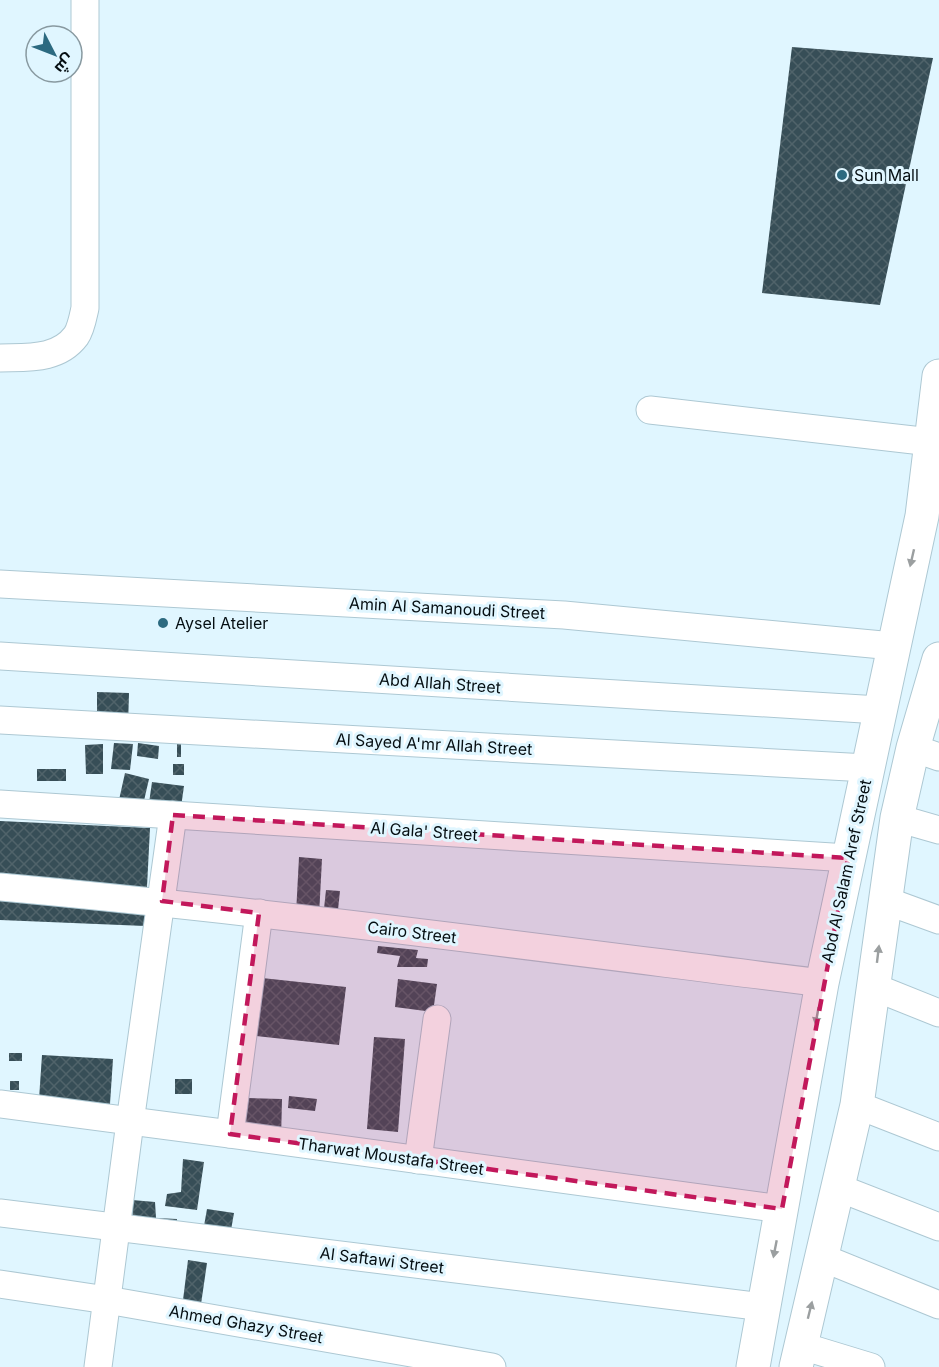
<svg xmlns="http://www.w3.org/2000/svg" width="939" height="1367" font-family="Inter,Cairo,sans-serif">
  <style>
    .building { fill: url(#building-cross-hatch) }
    .lines { fill: none; stroke-linecap: round; stroke-linejoin: round }
    .minor-casing { stroke: #adc8d3; stroke-width: 29 }
    .major-casing { stroke: #adc8d3; stroke-width: 35 }
    .minor { stroke: #fff; stroke-width: 27 }
    .major { stroke: #fff; stroke-width: 33 }
    .oneway { fill: #9b9fa0 }
    .marked { fill: #c2185b; fill-opacity: 0.2; stroke: #c2185b; stroke-width: 4.5; stroke-dasharray: 12 8; stroke-linejoin: round }
    .poi-dot { fill: #2c6a80; stroke: #e0f6ff; stroke-width: 2 }
    .labels { text-anchor: middle; stroke-width: 6; stroke-linejoin: round; paint-order: stroke }
    .poi-label { font-size: 16px; fill: #050e12; stroke: #e0f6ff; text-anchor: start }
    .street-label { font-size: 16px; fill: #050e12; stroke: #e0f6ff }
  </style>
  <defs>
    <pattern id="building-cross-hatch" width="8" height="8" patternUnits="userSpaceOnUse" patternTransform="scale(1.5)"><rect width="8" height="8" fill="#374e57"/><path d="M0 0l8 8M0 8l8-8" fill="none" stroke="#50636a"/></pattern>
  </defs>
  <rect width="100%" height="100%" fill="#e0f6ff"/>
  <!-- building -->
  <g class="building">
    <polygon points="792,47 933,58 880,305 762,293"/>
    <polygon points="97,692 129,693 128,727 97,726"/>
    <polygon points="114,743 133,744 130,770 111,769"/>
    <polygon points="138,743 159,746 158,759 137,756"/>
    <rect x="177" y="743" width="4" height="14"/>
    <polygon points="103,744 103,774 86,774 85,745"/>
    <rect x="173" y="764" width="11" height="11"/>
    <rect x="37" y="769" width="29" height="12"/>
    <polygon points="125,773 149,779 143,805 119,800"/>
    <polygon points="152,782 184,786 181,807 149,803"/>
    <polygon points="0,821 150,828 145,926 0,920"/>
    <polygon points="299,857 322,859 319,916 296,914"/>
    <polygon points="326,890 340,891 337,919 323,918"/>
    <polygon points="378,946 418,950 416,958 428,959 427,967 397,967 400,956 377,953"/>
    <polygon points="262,978 346,987 339,1045 256,1036"/>
    <polygon points="398,979 437,984 433,1012 395,1007"/>
    <polygon points="374,1037 405,1039 398,1132 367,1129"/>
    <rect x="9" y="1053" width="13" height="8"/>
    <polygon points="42,1055 113,1059 109,1119 38,1114"/>
    <rect x="175" y="1079" width="17" height="15"/>
    <rect x="10" y="1081" width="9" height="9"/>
    <polygon points="289,1096 317,1099 315,1111 288,1108"/>
    <polygon points="247,1098 282,1099 281,1140 245,1139"/>
    <polygon points="183,1159 204,1162 197,1210 165,1206 167,1194 181,1192"/>
    <polygon points="132,1200 155,1202 156,1218 177,1219 175,1238 133,1232"/>
    <polygon points="207,1209 234,1213 228,1247 201,1243"/>
    <polygon points="188,1260 207,1263 200,1311 182,1308"/>
  </g>
  <g class="lines">
    <!-- minor casing -->
    <g class="minor-casing">
      <g id="minor">
        <path d="M 0,358 C 28,357 58,360 76,336 C 81,329 83,317 85,308 L 85,0"/>
        <polyline points="650,410 931,442"/>
        <polyline points="0,584 564,615 893,646"/>
        <polyline points="0,656 879,710"/>
        <polyline points="0,720 867,768"/>
        <polyline points="913,748 939,757"/>
        <polyline points="0,804 848,858"/>
        <polyline points="897,818 939,830"/>
        <path d="M 0,887 C 275,912 549,949 822,983"/>
        <polyline points="884,900 939,920"/>
        <polyline points="874,987 939,1013"/>
        <polyline points="0,1104 230,1134 782,1209"/>
        <polyline points="857,1105 939,1137"/>
        <polyline points="230,1134 259,913"/>
        <polyline points="418,1160 437,1019"/>
        <polyline points="839,1188 939,1227"/>
        <polyline points="0,1213 764,1307"/>
        <polyline points="823,1258 939,1305"/>
        <polyline points="0,1284 107,1300 492,1367"/>
        <polyline points="802,1346 871,1367"/>
        <polyline points="98,1367 130,1122 173,815"/>
      </g>
    </g>
    <!-- major casing -->
    <g class="major-casing">
      <g id="major">
        <polyline points="753,1367 822,983 922,516 939,376"/>
        <polyline points="796,1367 857,1105 897,818 913,748 939,659"/>
      </g>
    </g>
    <!-- minor -->
    <use href="#minor" class="minor"/>
    <!-- major -->
    <use href="#major" class="major"/>
  </g>
  <!-- one-way arrows -->
  <defs><path id="oneway-solid" d="M-6-.8H1V-3.2L6.5 0L1 3.2V.8H-6Z" transform="scale(1.5)"/></defs>
  <g class="oneway">
    <use href="#oneway-solid" transform="translate(912 558) rotate(103)"/>
    <use href="#oneway-solid" transform="translate(878 954) rotate(-83)"/>
    <use href="#oneway-solid" transform="translate(817 1016) rotate(100)"/>
    <use href="#oneway-solid" transform="translate(775 1249) rotate(101)"/>
    <use href="#oneway-solid" transform="translate(810 1310) rotate(-76)"/>
  </g>
  <!-- marked area -->
  <path class="marked" d="M 173,815 L 848,858 L 782,1209 L 230,1134 L 259,913 L 162,901 Z"/>
  <!-- markers -->
  <g class="poi-dot">
    <circle cx="842" cy="175" r="6"/>
    <circle cx="163" cy="623" r="6"/>
  </g>
  <g class="labels">
    <!-- poi labels -->
    <g class="poi-label">
      <text x="854" y="181">Sun Mall</text>
      <text x="175" y="629">Aysel Atelier</text>
    </g>
    <!-- street labels -->
    <g class="street-label">
      <text transform="translate(447 608) rotate(3)" y="6">Amin Al Samanoudi Street</text>
      <text transform="translate(440 683) rotate(4)" y="6">Abd Allah Street</text>
      <text transform="translate(434 744) rotate(3)" y="6">Al Sayed A'mr Allah Street</text>
      <text transform="translate(424 831) rotate(4)" y="6">Al Gala' Street</text>
      <text transform="translate(846 871) rotate(-78)" y="6">Abd Al Salam Aref Street</text>
      <text transform="translate(412 932) rotate(7)" y="6">Cairo Street</text>
      <text transform="translate(391 1156) rotate(8)" y="6">Tharwat Moustafa Street</text>
      <text transform="translate(382 1260) rotate(7)" y="6">Al Saftawi Street</text>
      <text transform="translate(246 1324) rotate(10)" y="6">Ahmed Ghazy Street</text>
    </g>
  </g>
  <!-- north arrow -->
  <g transform="translate(54 54) rotate(132)"><circle r="28" fill="#e0f6ff" stroke="#8899a0" stroke-width="1.5"/>
  <path d="M0-4.5L10 22L0 15L-10 22Z" fill="#2c6a80"/>
  <text y="-9" font-size="16" font-weight="bold" text-anchor="middle" fill="#050e12">ش</text>
  </g>
</svg>
